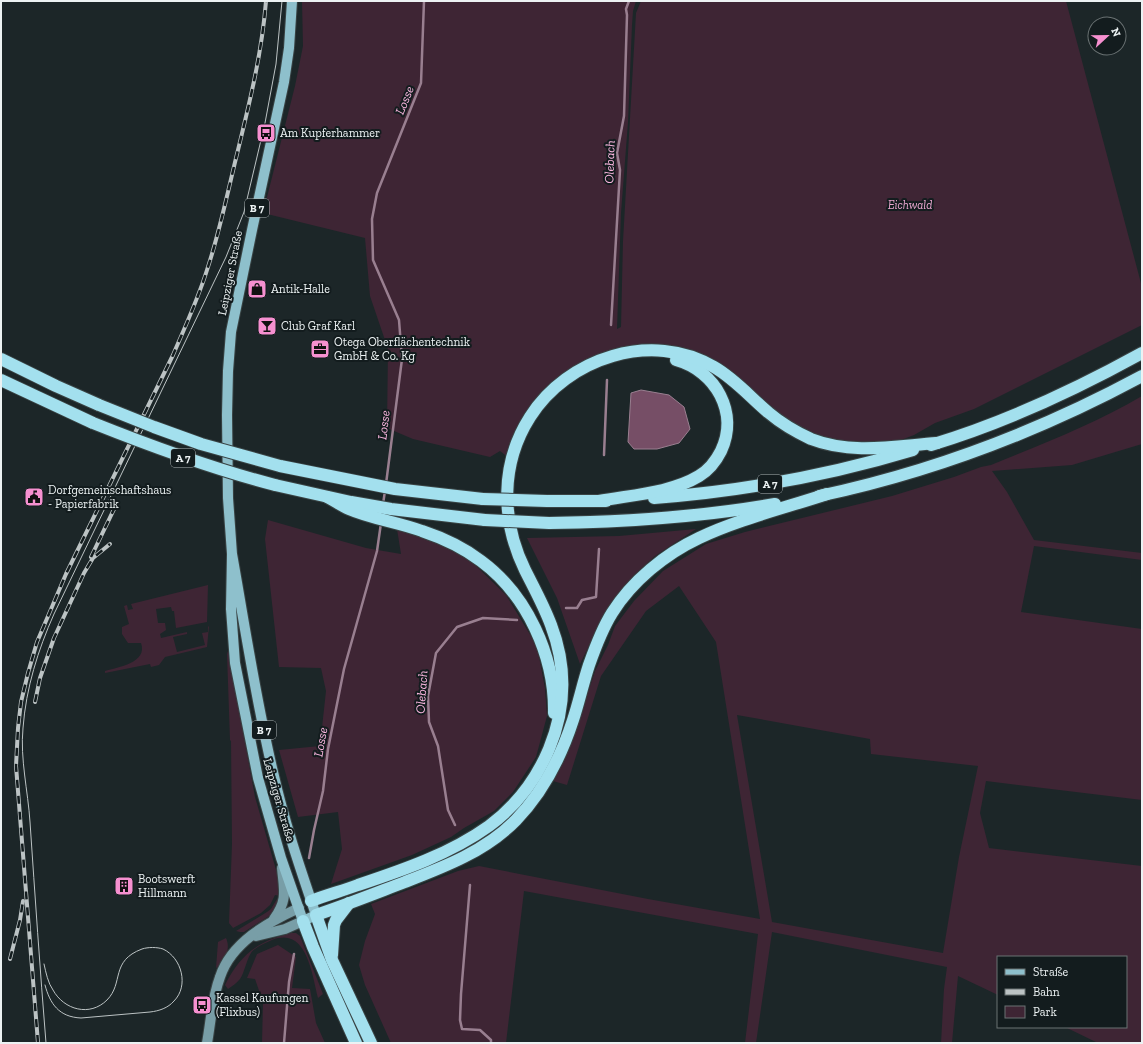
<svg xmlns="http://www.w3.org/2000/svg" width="1143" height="1044" font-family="'Zilla Slab',serif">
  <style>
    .green { fill: #3e2534; fill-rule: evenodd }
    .water { fill: #764e66; stroke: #997f90 }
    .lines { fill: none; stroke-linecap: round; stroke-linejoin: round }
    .stream { stroke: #997f90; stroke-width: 2.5 }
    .secondary-casing { stroke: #394344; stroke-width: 12 }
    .primary-casing { stroke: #394344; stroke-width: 12 }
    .highway-casing { stroke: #394344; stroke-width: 14 }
    .secondary { stroke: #789ea7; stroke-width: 10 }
    .primary { stroke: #8ec0cc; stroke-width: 10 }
    .highway { stroke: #a3e0ee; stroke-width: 12 }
    .tram { stroke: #bcc3c4; stroke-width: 1 }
    .rail-casing { stroke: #bcc3c4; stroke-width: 4 }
    .rail { stroke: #131c1e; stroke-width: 2.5; stroke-dasharray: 8; stroke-linecap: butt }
    .highway-bridge-casing { stroke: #394344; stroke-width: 14; stroke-linecap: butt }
    .highway-bridge { stroke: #a3e0ee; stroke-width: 12 }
    .labels { text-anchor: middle; stroke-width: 4; stroke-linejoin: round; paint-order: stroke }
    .shield { fill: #131c1e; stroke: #abb2b3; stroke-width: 1 }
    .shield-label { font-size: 11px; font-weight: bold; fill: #ecf2f3 }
    .poi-label { font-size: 12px; fill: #ecf2f3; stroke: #131c1e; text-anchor: start }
    .park-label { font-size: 12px; font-style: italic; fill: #eca8d1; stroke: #131c1e }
    .street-label { font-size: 12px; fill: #ecf2f3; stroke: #131c1e }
    .water-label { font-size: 13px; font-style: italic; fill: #fbb7e0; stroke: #131c1e }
  </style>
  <rect width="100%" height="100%" fill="#1c2628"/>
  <!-- green -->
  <g class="green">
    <polygon points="302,1 636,1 633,11 632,25 628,122 621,213 617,329 621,327 623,241 636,13 641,1 1066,1 1142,287 1142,325 974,409 935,423 914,435 901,440 869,444 834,441 815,435 785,419 736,376 636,347 555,385 509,458 500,451 490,457 413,439 387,428 388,349 370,296 365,238 263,213 295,86 303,46"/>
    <path d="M 1142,396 L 1142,444 L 1072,465 L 992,471 L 1007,492 L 1034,540 L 1142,553 L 1142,560 L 1034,546 L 1021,612 L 1142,629 L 1142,800 L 986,781 L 980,813 L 989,848 L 1142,866 L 1142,1043 L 1098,1043 L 1065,1027 L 1126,1027 L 1126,957 L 998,957 L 998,995 L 958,976 L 952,1043 L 941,1043 L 944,989 L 947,967 L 772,932 L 756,1043 L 745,1043 L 758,934 L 524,891 L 506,1043 L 391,1043 L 365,985 L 359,965 L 365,941 L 375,914 L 371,904 L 458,871 L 479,866 L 648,899 L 760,919 L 716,642 L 679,586 L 646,611 L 601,676 L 567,785 L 553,781 L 574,735 L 595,671 L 608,645 L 615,626 L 634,601 L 663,571 L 706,544 L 745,532 L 892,496 L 954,477 L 981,467 L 991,465 C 1042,444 1095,424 1142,396 ZM 737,715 L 870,739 L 871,754 L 978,766 L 959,857 L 943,953 L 772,922 Z"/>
    <polygon points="268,520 366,548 401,554 397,529 430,540 468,558 506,595 537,646 545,688 547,716 536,757 513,792 494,811 464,828 451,837 412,855 331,884 342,849 338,812 298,817 279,750 320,746 326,691 321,668 279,667 265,539"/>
    <polygon points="696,529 655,556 633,576 621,594 607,609 580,664 557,598 527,538 619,536"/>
    <path d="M 208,585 L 207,622 L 176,628 L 174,611 L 172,611 L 171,607 L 156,609 L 158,623 L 165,623 L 166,630 L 160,634 L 161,638 L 187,632 L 187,634 L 173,637 L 177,652 L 205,645 L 202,633 L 208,632 L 208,627 L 209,626 L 207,647 L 165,657 L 159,665 L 151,667 L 150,664 L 105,673 L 105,671 C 118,667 148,663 141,643 L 128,643 L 122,634 L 122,627 L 129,624 L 124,606 L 127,605 L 128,610 L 133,609 L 131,604 Z"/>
    <polygon points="228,651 230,651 233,676 255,797 281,887 281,896 275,895 270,905 261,913 233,928 229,923 232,844 231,741 230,740 227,654"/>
    <polygon points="277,899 279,899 275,911 269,916 244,932 240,932 236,931 267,912 271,909"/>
    <path d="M 291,933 L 296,933 L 300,936 L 323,994 L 318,998 C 312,975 307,926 272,940 C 265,943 255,947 251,953 C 246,961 245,971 240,979 C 237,983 232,986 228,989 L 225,985 C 240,955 258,941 291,933 Z"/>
    <path d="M 226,938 C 231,949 225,961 216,968 L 218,942 Z"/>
    <polygon points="278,945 296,957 292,988 310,989 316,1023 325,1043 262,1043 263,1002 255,979 247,978 257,954"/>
  </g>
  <!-- water -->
  <polygon class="water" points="641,390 669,395 684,407 690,429 679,443 657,449 634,449 628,442 631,393"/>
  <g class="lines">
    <!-- stream -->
    <g class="stream">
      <polyline points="611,325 620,170 617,153 624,116 627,15 626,9 629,1"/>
      <polyline points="604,455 607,380"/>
      <polyline points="386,484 402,359 399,320 373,260 372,219 377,193 421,83 424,1"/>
      <polyline points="383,504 385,491"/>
      <polyline points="566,608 577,608 582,600 596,597 599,549"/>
      <polyline points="455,825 448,810 438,746 429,722 428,696 436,653 457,627 483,618 517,620"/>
      <polyline points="309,858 314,830 323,791 328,749 344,669 377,551 381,523"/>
      <polyline points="470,885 461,994 460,1020 462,1029 480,1030 491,1040 491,1043"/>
      <polyline points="284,1043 289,982 294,954"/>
    </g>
    <!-- secondary casing -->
    <g class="secondary-casing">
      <g id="secondary">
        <path d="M 274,919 C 288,900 284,890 282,868"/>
        <polyline points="256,936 285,929 303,921"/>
        <path d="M 207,1043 C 211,1021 212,998 220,977 C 231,943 268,922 299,908"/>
      </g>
    </g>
    <!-- primary casing -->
    <g class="primary-casing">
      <path id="primary" d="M 232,554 C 245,627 256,701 273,772 C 284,821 300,868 316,915 L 303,921 L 281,858 L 258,778 L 235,663 L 231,609 L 232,554 L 228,498 L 227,415 L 228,371 L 231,332 L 252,230 L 284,82 L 289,48 L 292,1"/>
    </g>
    <!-- highway casing -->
    <g class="highway-casing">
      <g id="highway">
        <polyline points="1,359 56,386 99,405"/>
        <polyline points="1,380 93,423"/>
        <path d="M 931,445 C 1004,423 1075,390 1142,353"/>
        <polyline points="280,466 395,489 483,499"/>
        <polyline points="275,485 351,502 391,509 485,520"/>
        <path d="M 819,496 C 932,472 1040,431 1142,376"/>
        <path d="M 327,497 C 335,501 342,506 349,509 C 372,519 398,522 422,531 C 443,538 464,548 481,561 C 527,595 555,656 554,713"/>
        <path d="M 654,498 C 744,491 827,476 913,450"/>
        <polyline points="547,501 606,501"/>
        <path d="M 599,501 C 631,495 671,493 699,476 C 709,470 716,461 721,451 C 739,413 716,371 676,360"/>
        <path d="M 549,523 C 625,522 701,517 775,504"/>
        <path d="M 311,901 C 326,895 342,891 358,885 C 403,870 450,854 489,826 C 516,806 536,780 549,749 C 566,708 567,667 551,625 C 544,606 534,588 525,570 C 501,521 500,464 530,417 C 567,358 652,330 714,367 C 735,379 751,398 769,413 C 782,424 796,432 811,439 C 852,455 895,446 937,443"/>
        <polyline points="303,921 313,947 356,1043"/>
        <polyline points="332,955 334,925 336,920 349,903"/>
        <path d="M 371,1043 L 332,960 L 316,915 C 346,905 376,893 405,882 C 444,867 486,851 516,820 C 543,792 561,757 573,720 C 579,702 583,683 589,665 C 595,648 602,629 612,613 C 632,581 665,554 699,538 C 739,519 785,508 827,494"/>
      </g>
    </g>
    <!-- secondary -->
    <use href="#secondary" class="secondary"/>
    <!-- primary -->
    <use href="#primary" class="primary"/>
    <!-- highway -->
    <use href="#highway" class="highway"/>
    <!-- tram -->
    <g class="tram">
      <path d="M 44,964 C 46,973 48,983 53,990 C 64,1010 90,1017 107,1000 C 124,983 110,961 142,949 C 148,947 157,947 163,949 C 182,958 189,986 174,1001 C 168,1008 159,1011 150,1012 L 81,1018 C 59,1017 50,1004 45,985"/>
      <path d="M 46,1043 C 40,969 35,896 30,822 C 28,791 20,759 23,728 C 26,688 38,650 54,614 L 226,257 L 244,212 L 265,123 L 276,64 L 282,1"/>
    </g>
    <!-- rail casing -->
    <g class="rail-casing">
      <g id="rail">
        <polyline points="91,557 116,505"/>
        <polyline points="35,702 40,678 54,638 84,573 93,558 110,544"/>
        <polyline points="10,959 20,920 23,901"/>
        <path d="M 38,1043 L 16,766 L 18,728 L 21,702 L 28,673 L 37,642 L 66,574 L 173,355 C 185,327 198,299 207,270 C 220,231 228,190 238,150 C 250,101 262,52 266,1"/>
      </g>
    </g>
    <!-- rail -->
    <use href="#rail" class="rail"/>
    <!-- highway-bridge casing -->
    <g class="highway-bridge-casing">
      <g id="highway-bridge">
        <polyline points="99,405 154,427 201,444 280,466"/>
        <path d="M 93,423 C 153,447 213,469 275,485"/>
        <polyline points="483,499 547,501"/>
        <polyline points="485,520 549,523"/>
      </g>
    </g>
    <!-- highway-bridge -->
    <use href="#highway-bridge" class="highway-bridge"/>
  </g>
  <!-- icons -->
  <defs>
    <g id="bus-square" transform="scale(1)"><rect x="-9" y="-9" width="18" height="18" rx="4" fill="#f690d0" stroke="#131c1e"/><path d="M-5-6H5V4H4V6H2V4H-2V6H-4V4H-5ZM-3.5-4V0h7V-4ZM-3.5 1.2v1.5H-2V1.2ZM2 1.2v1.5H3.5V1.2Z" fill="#111"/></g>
    <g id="shop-square" transform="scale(1)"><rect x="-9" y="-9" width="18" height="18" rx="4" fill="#f690d0" stroke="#131c1e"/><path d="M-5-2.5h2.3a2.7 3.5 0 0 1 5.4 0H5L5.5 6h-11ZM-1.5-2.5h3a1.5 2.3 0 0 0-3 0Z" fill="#111"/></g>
    <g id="bar-square" transform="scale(1)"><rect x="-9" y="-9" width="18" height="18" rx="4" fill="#f690d0" stroke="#131c1e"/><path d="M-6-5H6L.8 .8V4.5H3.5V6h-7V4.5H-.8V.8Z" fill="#111"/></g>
    <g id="office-square" transform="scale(1)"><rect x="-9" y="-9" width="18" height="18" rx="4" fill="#f690d0" stroke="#131c1e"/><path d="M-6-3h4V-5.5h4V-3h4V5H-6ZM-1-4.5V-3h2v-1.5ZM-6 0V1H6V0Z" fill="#111"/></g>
    <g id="civic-square" transform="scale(1)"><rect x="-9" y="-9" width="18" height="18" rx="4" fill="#f690d0" stroke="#131c1e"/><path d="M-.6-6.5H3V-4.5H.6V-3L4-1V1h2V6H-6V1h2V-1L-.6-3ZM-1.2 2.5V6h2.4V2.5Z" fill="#111"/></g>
    <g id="building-square" transform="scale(1)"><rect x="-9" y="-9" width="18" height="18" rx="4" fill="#f690d0" stroke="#131c1e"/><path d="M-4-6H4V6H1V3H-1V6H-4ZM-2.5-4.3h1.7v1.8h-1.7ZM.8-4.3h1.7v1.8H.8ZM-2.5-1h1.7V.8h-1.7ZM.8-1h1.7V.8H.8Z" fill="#111"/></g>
  </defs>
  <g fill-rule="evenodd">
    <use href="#bus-square" x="266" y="133"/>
    <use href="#shop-square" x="257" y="289"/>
    <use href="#bar-square" x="267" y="326"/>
    <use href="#office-square" x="320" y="349"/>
    <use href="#civic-square" x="34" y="497"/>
    <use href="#building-square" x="124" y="886"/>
    <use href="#bus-square" x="202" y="1005"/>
  </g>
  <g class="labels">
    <!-- shield labels -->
    <g class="shield">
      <rect x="245" y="199" width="24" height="18" rx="3"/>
      <rect x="171" y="449" width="24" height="18" rx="3"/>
      <rect x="758" y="475" width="24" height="18" rx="3"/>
      <rect x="252" y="721" width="24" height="18" rx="3"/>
    </g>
    <g class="shield-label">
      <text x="257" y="212">B 7</text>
      <text x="183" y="462">A 7</text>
      <text x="770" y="488">A 7</text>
      <text x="264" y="734">B 7</text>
    </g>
    <!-- poi labels -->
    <g class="poi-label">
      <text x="280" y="137">Am Kupferhammer</text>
      <text x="271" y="293">Antik-Halle</text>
      <text x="281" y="330">Club Graf Karl</text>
      <text x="334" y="346">Otega Oberflächentechnik<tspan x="334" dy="14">GmbH &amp; Co. Kg</tspan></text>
      <text x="48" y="494">Dorfgemeinschaftshaus<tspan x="48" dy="14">- Papierfabrik</tspan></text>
      <text x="138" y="883">Bootswerft<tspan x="138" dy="14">Hillmann</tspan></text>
      <text x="216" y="1002">Kassel Kaufungen<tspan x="216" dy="14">(Flixbus)</tspan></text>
    </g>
    <!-- park labels -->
    <g class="park-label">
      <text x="910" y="209">Eichwald</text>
    </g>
    <!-- street labels -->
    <g class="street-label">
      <text transform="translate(230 273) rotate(-79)" y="4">Leipziger Straße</text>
      <text transform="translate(279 800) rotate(74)" y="4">Leipziger Straße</text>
    </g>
    <!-- water labels -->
    <g class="water-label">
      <text transform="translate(404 100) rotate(-68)" y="5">Losse</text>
      <text transform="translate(609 162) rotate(-88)" y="5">Olebach</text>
      <text transform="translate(383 425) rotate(-83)" y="5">Losse</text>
      <text transform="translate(421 692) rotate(-86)" y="5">Olebach</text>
      <text transform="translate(320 742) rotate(-80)" y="5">Losse</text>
    </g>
  </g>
  <!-- border -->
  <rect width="1143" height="1044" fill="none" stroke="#ecf2f3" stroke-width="4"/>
  <!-- legend -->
  <rect x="997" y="956" width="130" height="72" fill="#131c1e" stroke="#6a7273"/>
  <rect x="1005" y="969" width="20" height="6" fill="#8ec0cc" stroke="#6a7273"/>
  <text x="1033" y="976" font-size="12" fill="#ecf2f3">Straße</text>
  <rect x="1005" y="989" width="20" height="6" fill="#bcc3c4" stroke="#6a7273"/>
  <text x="1033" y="996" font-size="12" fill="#ecf2f3">Bahn</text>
  <rect x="1005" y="1006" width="20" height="12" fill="#3e2534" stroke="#6a7273"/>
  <text x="1033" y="1016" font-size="12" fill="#ecf2f3">Park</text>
  <!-- north arrow -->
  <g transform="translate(1107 36) rotate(68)"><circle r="19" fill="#131c1e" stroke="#6a7273"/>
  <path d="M0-3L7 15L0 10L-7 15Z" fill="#f690d0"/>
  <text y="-6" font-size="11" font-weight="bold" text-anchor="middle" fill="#ecf2f3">N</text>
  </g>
</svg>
